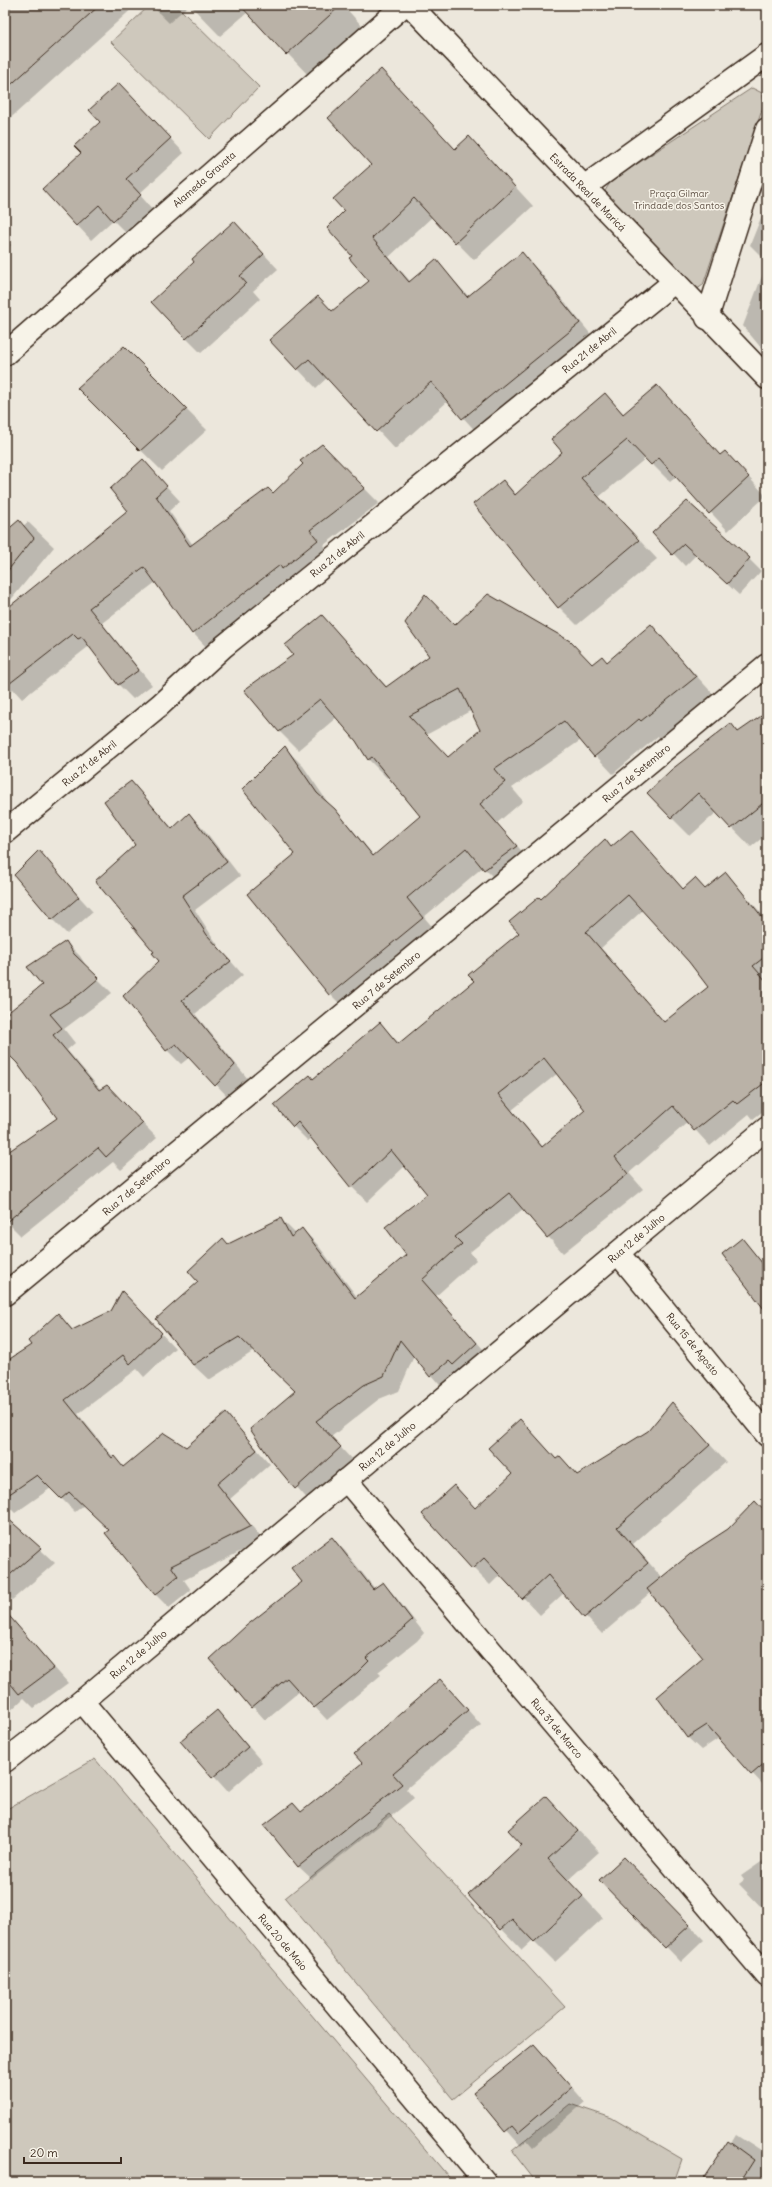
<svg xmlns="http://www.w3.org/2000/svg" width="772" height="2187" font-family="Delius,sans-serif">
  <style>
    .green { fill: #cec8bc; stroke: #84796d }
    .shadow { fill: #0003; fill-rule: evenodd }
    .building { fill: #bab2a7; stroke: #3b2a1e; fill-rule: evenodd }
    .lines { fill: none; stroke-linecap: round; stroke-linejoin: round }
    .street-casing { stroke: #3b2a1e; stroke-width: 25 }
    .secondary-casing { stroke: #3b2a1e; stroke-width: 25 }
    .street { stroke: #f7f3e8; stroke-width: 22 }
    .secondary { stroke: #f7f3e8; stroke-width: 22 }
    .labels { text-anchor: middle; stroke-width: 3; stroke-linejoin: round; paint-order: stroke }
    .street-label { font-size: 10px; fill: #3b2a1e; stroke: #f7f3e8 }
    .park-label { font-size: 10px; fill: #605246; stroke: #f7f3e8 }
  </style>
  <rect width="100%" height="100%" fill="#ece7dc"/>
  <filter id="ink" filterUnits="userSpaceOnUse"><feTurbulence type="fractalNoise" baseFrequency=".025" numOctaves="2"/><feDisplacementMap in="SourceGraphic" scale="8" xChannelSelector="R" yChannelSelector="G"/><feConvolveMatrix kernelMatrix="1 2 1 2 8 2 1 2 1" color-interpolation-filters="sRGB"/></filter>
  <g filter="url(#ink)">
    <!-- green -->
    <g class="green">
      <polygon points="150,5 176,5 259,87 209,139 111,42"/>
      <polygon points="752,88 762,93 764,104 703,285 693,292 605,191 611,181"/>
      <polygon points="95,1759 453,2182 5,2182 5,1810"/>
      <polygon points="389,1814 565,2007 453,2099 285,1898"/>
      <polygon points="570,2104 612,2118 682,2159 674,2182 536,2182 512,2151"/>
    </g>
    <!-- shadow -->
    <g class="shadow">
      <polygon points="5,5 136,5 5,123"/>
      <polygon points="151,5 189,5 169,23"/>
      <polygon points="190,5 343,5 362,26 308,75 248,12 220,36"/>
      <polygon points="381,70 456,150 487,156 533,206 474,260 432,217 389,257 410,281 436,261 469,297 522,254 540,272 597,342 481,437 448,401 395,449 328,377 316,388 298,369 332,312 370,281 354,256 346,211 372,165"/>
      <polygon points="119,84 184,153 139,194 154,211 128,235 113,220 91,240 77,225 83,153 101,122"/>
      <polygon points="766,205 767,205 767,262 750,245"/>
      <polygon points="248,237 278,269 253,291 260,299 201,353 186,338"/>
      <polygon points="5,238 11,245 5,252"/>
      <polygon points="767,263 767,355 743,326"/>
      <polygon points="124,348 207,430 162,471 78,388"/>
      <polygon points="605,394 624,414 675,405 721,456 743,471 766,496 728,531 677,476 670,482 646,458 599,497 657,559 577,625 559,607 474,505 503,481 517,495 564,452"/>
      <polygon points="322,445 379,503 324,545 332,554 207,648 193,633 156,582 102,623 152,685 133,699 119,685 94,652 88,647 22,699 13,689 5,696 5,612 130,511 143,461 180,501 169,511 193,545 273,494"/>
      <polygon points="28,522 54,547 5,607 5,533 23,526"/>
      <polygon points="654,533 749,559 761,571 739,595 696,555 685,566"/>
      <path d="M 322,616 L 387,687 L 430,656 L 456,626 L 595,669 L 608,663 L 651,626 L 714,695 L 659,738 L 658,736 L 613,774 L 581,740 L 512,788 L 523,801 L 497,823 L 534,865 L 503,887 L 483,867 L 424,917 L 441,937 L 348,1012 L 330,994 L 248,894 L 297,854 L 285,748 L 303,766 L 333,810 L 352,829 L 374,856 L 422,816 L 389,776 L 387,778 L 369,760 L 356,741 L 337,717 L 298,750 L 280,732 L 246,690 L 295,655 ZM 472,710 L 481,730 L 448,758 L 426,735 Z"/>
      <polygon points="767,713 767,834 751,847 717,812 690,836 671,817 731,724 739,732"/>
      <polygon points="131,782 173,829 189,814 203,828 240,876 195,910 221,950 243,975 195,1014 248,1079 229,1098 190,1057 181,1064 167,1050 124,996 160,961 156,952 137,846"/>
      <path d="M 631,831 L 684,890 L 706,890 L 726,873 L 767,920 L 767,1108 L 753,1119 L 749,1114 L 710,1146 L 688,1122 L 629,1173 L 643,1189 L 563,1253 L 523,1209 L 470,1252 L 476,1260 L 436,1296 L 491,1358 L 446,1392 L 414,1356 L 399,1391 L 379,1399 L 331,1437 L 355,1463 L 311,1503 L 272,1459 L 296,1392 L 254,1351 L 209,1380 L 193,1365 L 199,1282 L 228,1245 L 281,1219 L 296,1234 L 302,1229 L 317,1244 L 358,1298 L 407,1255 L 429,1194 L 405,1166 L 367,1202 L 352,1187 L 312,1138 L 308,1141 L 293,1126 L 313,1080 L 380,1024 L 400,1044 L 475,982 L 520,934 L 541,900 ZM 643,910 L 690,962 L 710,988 L 665,1023 L 601,948 ZM 558,1073 L 587,1110 L 543,1147 L 512,1110 Z"/>
      <polygon points="39,852 93,912 67,934 52,919"/>
      <polygon points="66,942 80,956 88,969 112,993 64,1029 75,1043 67,1050 101,1090 121,1101 157,1138 121,1170 113,1162 21,1236 5,1220 5,1155 59,1118 5,1048 5,1016 44,985"/>
      <polygon points="741,1240 767,1268 767,1311"/>
      <polygon points="135,1306 175,1348 144,1377 137,1369 78,1414 114,1458 124,1468 186,1448 226,1414 270,1464 230,1499 263,1540 184,1580 191,1590 169,1608 155,1594 110,1530 84,1505 75,1512 51,1488 15,1513 5,1503 5,1363 32,1345 58,1314 74,1331"/>
      <polygon points="672,1403 726,1462 633,1544 662,1578 767,1514 767,1785 765,1787 719,1738 701,1750 687,1737 704,1658 651,1592 602,1634 564,1593 540,1615 501,1574 490,1585 473,1568 454,1486 476,1509 513,1474 520,1420 557,1460 560,1457 578,1475 649,1432"/>
      <polygon points="19,1530 55,1563 12,1600 5,1593 5,1542"/>
      <polygon points="332,1538 345,1551 375,1589 383,1583 395,1596 424,1633 417,1641 378,1672 381,1675 327,1720 300,1691 265,1720 211,1659 304,1582"/>
      <polygon points="17,1626 68,1683 34,1708 24,1698 5,1716 5,1638"/>
      <polygon points="454,1694 481,1725 406,1789 414,1798 312,1879 298,1866 302,1813"/>
      <polygon points="217,1711 262,1762 228,1792 182,1741"/>
      <polygon points="546,1797 599,1852 568,1880 603,1918 555,1962 533,1940 522,1950 469,1895 523,1845"/>
      <polygon points="767,1858 767,1913 739,1884 744,1880 741,1876"/>
      <polygon points="639,1873 704,1940 681,1962 601,1880"/>
      <polygon points="548,2060 585,2102 533,2147 527,2140 521,2146 474,2094"/>
      <polygon points="736,2135 767,2155 767,2182 708,2182"/>
    </g>
    <!-- building -->
    <g class="building">
      <polygon points="5,5 100,5 5,90"/>
      <polygon points="240,5 341,5 286,55"/>
      <polygon points="381,69 455,149 469,136 515,187 455,243 414,198 372,238 409,282 436,259 467,297 522,252 580,323 462,419 431,382 376,432 309,359 297,370 269,340 318,296 332,311 369,281 349,258 352,256 327,228 344,211 333,199 371,165 328,118"/>
      <polygon points="119,83 171,138 126,179 141,195 113,221 99,205 76,226 42,189 81,153 74,146 100,122 89,110"/>
      <polygon points="234,221 264,254 240,276 246,283 186,339 151,302 194,262 192,259"/>
      <polygon points="124,346 187,409 140,451 77,388"/>
      <polygon points="657,385 720,455 725,451 749,477 709,514 659,458 651,465 627,440 581,478 639,540 558,608 473,504 503,480 515,495 562,452 551,439 605,393 623,414"/>
      <polygon points="322,444 365,488 310,530 318,540 282,569 280,565 192,634 144,567 89,608 139,670 118,685 82,637 78,639 73,634 5,687 5,610 128,511 110,489 143,459 167,486 156,496 190,546 268,488 273,493 303,464 300,461"/>
      <polygon points="687,501 750,558 727,584 684,544 672,555 652,533"/>
      <polygon points="19,520 34,538 5,574 5,532"/>
      <path d="M 425,594 L 455,625 L 488,594 L 570,641 L 592,664 L 602,656 L 607,662 L 651,624 L 696,677 L 641,721 L 639,719 L 594,757 L 564,721 L 494,769 L 505,782 L 480,804 L 517,846 L 484,870 L 466,848 L 407,898 L 423,918 L 329,995 L 247,894 L 295,854 L 242,789 L 285,746 L 317,793 L 335,809 L 373,856 L 420,816 L 372,757 L 368,760 L 356,741 L 320,699 L 279,732 L 244,690 L 293,655 L 285,645 L 322,615 L 386,687 L 429,656 L 405,623 ZM 460,689 L 480,730 L 448,757 L 409,716 Z"/>
      <polygon points="767,712 767,800 731,829 698,793 671,818 647,793 671,770 731,723 738,732"/>
      <polygon points="131,781 172,829 189,813 227,862 182,896 207,935 231,961 182,1000 235,1065 215,1086 176,1044 166,1051 123,996 159,961 152,953 154,952 95,881 135,845 104,801"/>
      <path d="M 631,830 L 683,889 L 695,878 L 705,889 L 726,872 L 767,923 L 767,955 L 753,966 L 767,982 L 767,1081 L 737,1104 L 733,1100 L 694,1131 L 673,1106 L 615,1157 L 628,1174 L 547,1238 L 509,1193 L 455,1237 L 462,1244 L 422,1280 L 477,1343 L 453,1365 L 449,1361 L 430,1377 L 400,1340 L 384,1376 L 364,1385 L 316,1421 L 341,1447 L 295,1489 L 271,1460 L 250,1429 L 295,1391 L 239,1337 L 193,1365 L 156,1319 L 198,1282 L 188,1271 L 223,1238 L 228,1244 L 281,1218 L 291,1237 L 302,1228 L 355,1298 L 406,1255 L 385,1227 L 427,1194 L 391,1150 L 351,1188 L 298,1122 L 293,1127 L 274,1105 L 310,1075 L 313,1079 L 380,1022 L 398,1044 L 474,981 L 468,975 L 519,933 L 509,922 L 539,897 L 541,899 L 605,839 L 611,847 ZM 628,895 L 689,962 L 708,987 L 664,1022 L 586,932 ZM 544,1058 L 585,1110 L 542,1147 L 498,1094 Z"/>
      <polygon points="39,850 79,897 52,920 14,875"/>
      <polygon points="66,941 74,954 99,978 80,994 50,1014 62,1028 53,1035 99,1090 107,1085 143,1123 106,1157 98,1148 5,1223 5,1154 57,1118 17,1063 5,1051 5,1015 42,985 27,967"/>
      <polygon points="742,1238 767,1269 767,1313 722,1254"/>
      <polygon points="122,1291 162,1333 130,1364 123,1355 65,1400 112,1458 114,1456 123,1467 164,1433 186,1447 226,1413 257,1450 217,1484 251,1526 171,1566 178,1576 155,1595 105,1533 109,1530 69,1492 61,1499 37,1475 5,1497 5,1362 31,1345 28,1341 58,1313 72,1330 111,1311"/>
      <polygon points="672,1402 710,1445 617,1527 648,1563 584,1618 548,1575 522,1599 484,1558 472,1569 422,1514 454,1485 475,1508 512,1474 488,1448 520,1419 556,1459 560,1456 577,1475 648,1431"/>
      <polygon points="755,1501 767,1514 767,1761 751,1775 707,1725 687,1738 657,1697 703,1658 647,1589 694,1551 728,1529"/>
      <polygon points="5,1516 41,1548 5,1579"/>
      <polygon points="332,1537 373,1589 383,1582 412,1620 404,1627 405,1628 366,1658 369,1661 357,1673 314,1708 287,1678 251,1708 210,1659 246,1626 302,1582 291,1568"/>
      <polygon points="5,1611 54,1668 19,1694 5,1677"/>
      <polygon points="440,1679 468,1710 393,1774 402,1784 298,1867 264,1825 293,1803 301,1812 362,1763 354,1754"/>
      <polygon points="217,1710 248,1747 212,1778 180,1741"/>
      <polygon points="546,1796 578,1831 548,1859 583,1896 534,1942 512,1919 500,1930 468,1895 522,1845 508,1830"/>
      <polygon points="624,1857 690,1925 665,1948 599,1880"/>
      <polygon points="534,2044 572,2087 518,2133 512,2126 505,2132 473,2093"/>
      <polygon points="728,2141 754,2160 740,2182 701,2182"/>
    </g>
    <g class="lines">
      <!-- street casing -->
      <g class="street-casing">
        <g id="street">
          <polyline points="584,187 767,55"/>
          <polyline points="707,318 767,129"/>
          <polyline points="5,354 404,5"/>
          <polyline points="5,832 160,705 223,647 674,282"/>
          <polyline points="618,1253 767,1435"/>
          <polyline points="5,1294 767,665"/>
          <polyline points="346,1480 767,1976"/>
          <polyline points="82,1701 485,2182"/>
          <polyline points="5,1761 82,1701 767,1128"/>
        </g>
      </g>
      <!-- secondary casing -->
      <g class="secondary-casing">
        <polyline id="secondary" points="410,5 767,378"/>
      </g>
      <!-- street -->
      <use href="#street" class="street"/>
      <!-- secondary -->
      <use href="#secondary" class="secondary"/>
    </g>
  </g>
  <g class="labels">
    <!-- street labels -->
    <g class="street-label">
      <text transform="translate(204 179) rotate(-41)" y="4">Alameda Gravata</text>
      <text transform="translate(588 192) rotate(46)" y="4">Estrada Real de Maricá</text>
      <text transform="translate(589 350) rotate(-39)" y="4">Rua 21 de Abril</text>
      <text transform="translate(337 554) rotate(-39)" y="4">Rua 21 de Abril</text>
      <text transform="translate(89 763) rotate(-39)" y="4">Rua 21 de Abril</text>
      <text transform="translate(636 773) rotate(-40)" y="4">Rua 7 de Setembro</text>
      <text transform="translate(386 980) rotate(-40)" y="4">Rua 7 de Setembro</text>
      <text transform="translate(136 1186) rotate(-40)" y="4">Rua 7 de Setembro</text>
      <text transform="translate(636 1238) rotate(-40)" y="4">Rua 12 de Julho</text>
      <text transform="translate(693 1344) rotate(51)" y="4">Rua 15 de Agosto</text>
      <text transform="translate(387 1446) rotate(-40)" y="4">Rua 12 de Julho</text>
      <text transform="translate(138 1654) rotate(-40)" y="4">Rua 12 de Julho</text>
      <text transform="translate(557 1728) rotate(50)" y="4">Rua 31 de Marco</text>
      <text transform="translate(283 1942) rotate(50)" y="4">Rua 20 de Maio</text>
    </g>
    <!-- park labels -->
    <g class="park-label">
      <text x="679" y="197">Praça Gilmar<tspan x="679" dy="12">Trindade dos Santos</tspan></text>
    </g>
  </g>
  <!-- margin -->
  <rect width="772" height="2187" fill="none" stroke="#f7f3e8" stroke-width="20"/>
  <rect x="10" y="10" width="752" height="2167" fill="none" stroke="#3b2a1e" stroke-width="1.5" filter="url(#ink)"/>
  <!-- scale -->
  <path d="M24 2157v6h97v-6" fill="none" stroke="#3b2a1e" stroke-width="2"/>
  <text x="30" y="2157" font-size="12" fill="#3b2a1e" stroke="#f7f3e8" stroke-width="3" paint-order="stroke">20 m</text>
</svg>
